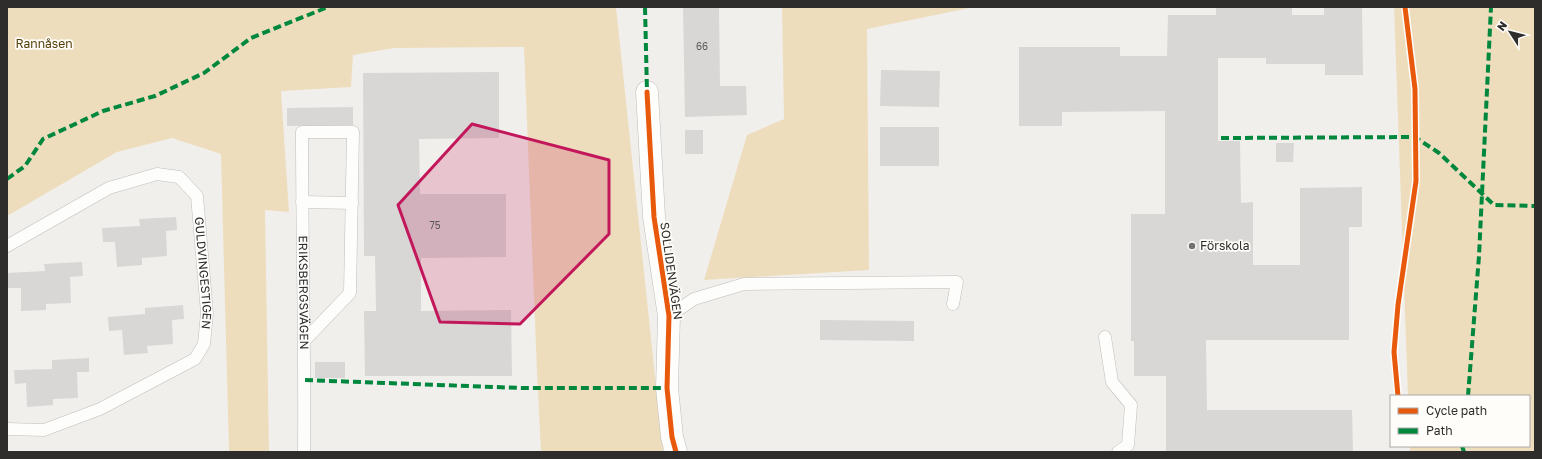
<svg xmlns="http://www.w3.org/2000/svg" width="1542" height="459" font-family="'Golos Text',sans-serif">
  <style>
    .green { fill: #eeddbd }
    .building { fill: #d8d7d5 }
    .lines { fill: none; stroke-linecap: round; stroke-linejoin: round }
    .service-casing { stroke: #bfbebb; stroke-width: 13 }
    .minor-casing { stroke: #bfbebb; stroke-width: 23 }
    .service { stroke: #fdfdfc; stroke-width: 12 }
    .minor { stroke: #fdfdfc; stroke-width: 22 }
    .quiet { stroke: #00873e; stroke-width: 4; stroke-dasharray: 8 4; stroke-linecap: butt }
    .cycleway-casing { stroke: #fffdfa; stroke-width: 8 }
    .cycleway { stroke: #e8590c; stroke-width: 5 }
    .marked { fill: #c2185b; fill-opacity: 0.2; stroke: #c2185b; stroke-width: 3; stroke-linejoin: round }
    .poi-dot { fill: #72716f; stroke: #fffdfa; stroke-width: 1.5 }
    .labels { text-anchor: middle; stroke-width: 3.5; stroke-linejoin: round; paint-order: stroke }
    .number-label { font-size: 10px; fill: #595856 }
    .park-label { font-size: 12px; fill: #553e06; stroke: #fffdfa }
    .poi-label { font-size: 12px; fill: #2e2d2b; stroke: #fffdfa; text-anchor: start }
    .street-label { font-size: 12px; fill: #2e2d2b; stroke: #fffdfa }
  </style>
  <rect width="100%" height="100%" fill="#f1efec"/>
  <!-- green -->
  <g class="green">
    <polygon points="7,7 616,7 663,452 541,452 537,372 524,47 394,48 353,55 351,87 281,91 289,212 265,210 269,452 229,452 221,154 172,138 117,152 7,216"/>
    <polygon points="782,7 974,7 867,29 869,270 704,280 747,135 784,119"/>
    <polygon points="1394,7 1535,7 1535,452 1410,452 1410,446 1529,446 1529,396 1408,396"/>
  </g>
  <!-- building -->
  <g class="building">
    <polygon points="683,7 719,7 720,86 746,86 747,115 685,117"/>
    <polygon points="1216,7 1292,7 1292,15 1324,15 1324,7 1362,7 1363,75 1325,75 1325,64 1266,64 1266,58 1218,58 1218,141 1240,141 1241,203 1253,202 1253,265 1300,265 1300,188 1362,187 1362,227 1349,227 1349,340 1206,340 1207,410 1352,410 1353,452 1166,452 1166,376 1134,376 1134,341 1131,341 1131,214 1165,214 1165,111 1062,112 1062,126 1019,126 1019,47 1120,47 1120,56 1167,56 1168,15 1216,15"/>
    <polygon points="881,70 940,71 939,107 880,106"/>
    <polygon points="499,72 499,138 419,139 420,194 506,194 506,257 421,258 421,311 511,310 512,376 365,376 364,311 376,311 375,256 364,256 363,73"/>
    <polygon points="353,107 353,125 287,126 287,108"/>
    <rect x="880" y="127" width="59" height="39"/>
    <rect x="685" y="130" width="18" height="24"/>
    <polygon points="1276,143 1294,143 1293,162 1276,162"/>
    <polygon points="176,217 177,230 166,231 167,256 142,258 142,265 117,267 115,242 103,242 102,228 140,226 139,219"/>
    <polygon points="82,262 83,276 70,277 71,303 46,304 46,310 21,311 21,288 8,288 7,273 45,271 44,264"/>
    <polygon points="183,305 184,319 172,320 173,344 147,346 148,353 124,355 122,330 109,331 108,317 145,314 145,308"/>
    <polygon points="820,320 914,321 914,341 820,340"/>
    <polygon points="89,358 89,372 77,372 78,398 53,399 53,405 27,407 26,383 15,384 14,370 52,369 52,360"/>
    <rect x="315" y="362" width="30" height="16"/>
  </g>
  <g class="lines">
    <!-- service casing -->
    <g class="service-casing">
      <g id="service">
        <polyline points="302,202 352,203"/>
        <path id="s1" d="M 7,246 L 109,188 L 157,174 L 179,177 L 197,196 L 207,313 L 204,344 L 195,359 L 100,409 L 44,430 L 7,429"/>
        <polyline points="669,316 694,299 744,284 957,282 953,304"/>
        <polyline points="1105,337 1112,382 1131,405 1128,445 1118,452"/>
        <path id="s2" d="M 304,341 L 350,293 L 353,132 L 302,132 C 302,239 305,345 304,452"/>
      </g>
    </g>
    <!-- minor casing -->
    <g class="minor-casing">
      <polyline id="minor" points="647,92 654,217 669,316 667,388 672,437 676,452"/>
    </g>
    <!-- service -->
    <use href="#service" class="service"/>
    <!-- minor -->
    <use href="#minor" class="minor"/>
    <!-- quiet -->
    <g class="quiet">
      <polyline points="645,7 647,92"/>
      <polyline points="1221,138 1415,137 1439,153 1494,205 1535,206"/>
      <polyline points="7,179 25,166 43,139 103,111 155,96 204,73 251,38 328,7"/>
      <polyline points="305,380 521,388 667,388"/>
      <polyline points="1468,396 1479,256 1491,7"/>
      <polyline points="1462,446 1464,452"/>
    </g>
    <!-- cycleway casing -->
    <g class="cycleway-casing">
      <g id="cycleway">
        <polyline points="647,92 654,217 669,316 667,388 672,437 676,452"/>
        <polyline points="1398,396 1394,352 1398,305 1416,181 1415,89 1405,7"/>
      </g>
    </g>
    <!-- cycleway -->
    <use href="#cycleway" class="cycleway"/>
  </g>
  <!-- marked area -->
  <path class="marked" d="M 472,124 L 609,160 L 609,234 L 520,324 L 440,322 L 398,205 Z"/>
  <!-- markers -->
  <circle class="poi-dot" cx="1192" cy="246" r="4"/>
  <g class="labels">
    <!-- number labels -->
    <g class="number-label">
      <text x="702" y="50">66</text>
      <text x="435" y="229">75</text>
    </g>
    <!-- park labels -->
    <g class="park-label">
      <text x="44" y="48">Rannåsen</text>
    </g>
    <!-- poi labels -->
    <g class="poi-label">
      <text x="1200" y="250">Förskola</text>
    </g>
    <!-- street labels -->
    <g class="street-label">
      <text transform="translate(671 271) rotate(82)" y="4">SOLLIDENVÄGEN</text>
      <text dy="4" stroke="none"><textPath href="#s1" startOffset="293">GULDVINGESTIGEN</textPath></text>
      <text dy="4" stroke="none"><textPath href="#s2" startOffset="439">ERIKSBERGSVÄGEN</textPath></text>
    </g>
  </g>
  <!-- border -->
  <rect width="1542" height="459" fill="none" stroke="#2e2d2b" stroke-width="16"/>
  <!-- legend -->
  <rect x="1390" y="395" width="140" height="52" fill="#fffdfa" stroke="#abaaa7"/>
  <rect x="1398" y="408" width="20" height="6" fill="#e8590c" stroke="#abaaa7"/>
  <text x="1426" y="415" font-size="12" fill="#2e2d2b">Cycle path</text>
  <rect x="1398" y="428" width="20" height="6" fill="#00873e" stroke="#abaaa7"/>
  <text x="1426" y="435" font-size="12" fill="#2e2d2b">Path</text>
  <!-- north arrow -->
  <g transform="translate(1510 32) rotate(306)" stroke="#fffdfa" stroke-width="3" paint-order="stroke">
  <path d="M0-3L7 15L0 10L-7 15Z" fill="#2e2d2b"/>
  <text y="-6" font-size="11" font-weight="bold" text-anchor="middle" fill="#2e2d2b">N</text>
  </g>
</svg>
